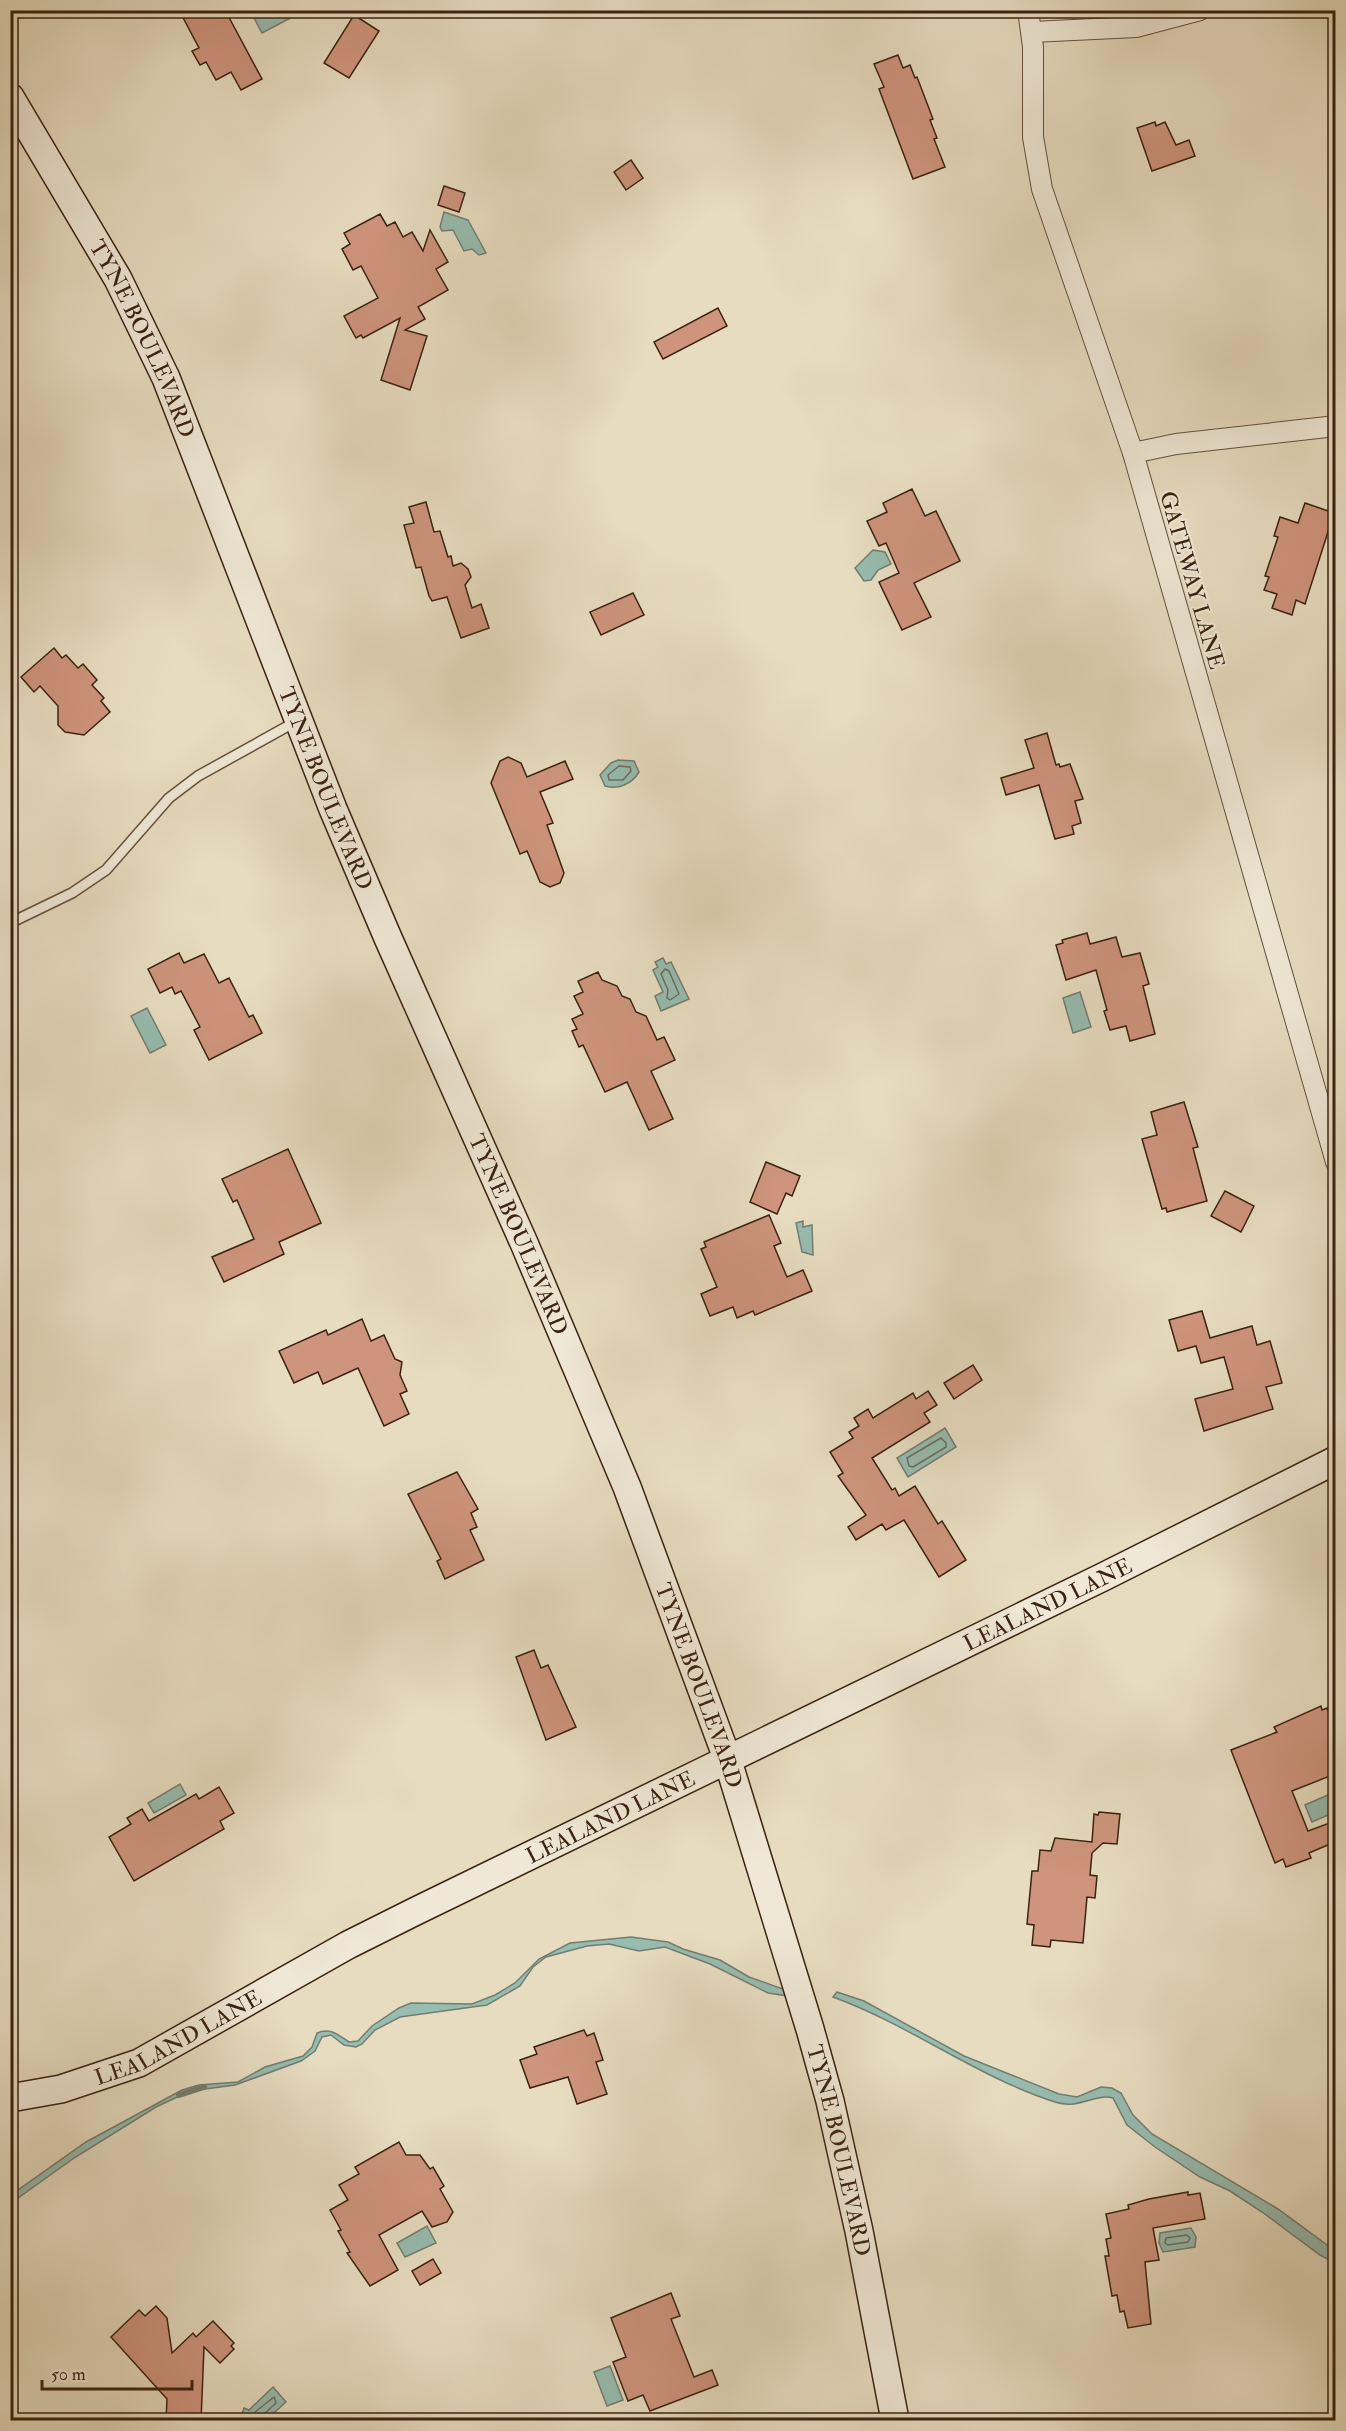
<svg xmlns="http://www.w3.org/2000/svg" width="1346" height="2431" font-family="'IM FELL Double Pica',serif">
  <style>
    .water { fill: #97bcb0; stroke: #727e70; stroke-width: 1.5 }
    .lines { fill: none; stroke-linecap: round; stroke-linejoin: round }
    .shore { stroke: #696f60; stroke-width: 1.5 }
    .stream { stroke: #727e70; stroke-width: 6 }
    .building { fill: #ce947d; stroke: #3b220f; stroke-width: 1.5 }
    .lane-casing { stroke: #66503b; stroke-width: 12 }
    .street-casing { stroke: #66503b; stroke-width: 22 }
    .secondary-casing { stroke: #3b220f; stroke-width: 30 }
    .lane { stroke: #efe8d6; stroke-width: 9 }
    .street { stroke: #efe8d6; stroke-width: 20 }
    .secondary { stroke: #efe8d6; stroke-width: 27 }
    .labels { text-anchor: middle; stroke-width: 4.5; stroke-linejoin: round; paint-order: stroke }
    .street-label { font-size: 22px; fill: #3b220f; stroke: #efe8d6 }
  </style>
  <rect width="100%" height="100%" fill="#e7dcc0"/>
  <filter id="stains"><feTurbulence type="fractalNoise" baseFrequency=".00333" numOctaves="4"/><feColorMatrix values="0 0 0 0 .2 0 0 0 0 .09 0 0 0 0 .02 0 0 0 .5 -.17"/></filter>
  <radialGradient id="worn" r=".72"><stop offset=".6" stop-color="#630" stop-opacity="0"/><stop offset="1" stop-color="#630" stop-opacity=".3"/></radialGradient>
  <!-- water -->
  <g class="water">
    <polygon points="262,11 298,11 300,13 262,33 253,16"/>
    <polygon points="444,212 468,220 486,253 479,255 472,249 464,251 453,230 442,231 440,227"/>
    <polygon points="873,550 885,552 891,564 878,570 871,580 864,581 855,568"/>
    <path d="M 618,760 L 634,761 L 639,772 C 632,784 618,790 605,786 L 600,775 L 611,763 Z"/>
    <polygon points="663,958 666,964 671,962 689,999 661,1011 655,996 663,992 653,970 658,967 655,962"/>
    <polygon points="1080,992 1091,1027 1073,1033 1063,998"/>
    <polygon points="147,1008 166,1045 150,1053 131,1016"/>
    <polygon points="803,1221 803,1227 812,1225 813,1255 802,1252 796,1223"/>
    <polygon points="945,1428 956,1447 908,1477 897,1458"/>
    <polygon points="180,1784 186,1795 154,1813 148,1803"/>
    <polygon points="1335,1792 1335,1812 1312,1822 1305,1805"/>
    <path d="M 631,1937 L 668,1942 L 683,1949 L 720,1960 L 749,1977 L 786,1990 L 788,1996 L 768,1993 L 710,1964 L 665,1947 L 639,1951 L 609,1944 L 587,1946 L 546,1957 L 533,1967 L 520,1986 L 487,2005 L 400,2017 L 375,2030 L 362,2044 L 356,2047 L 344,2045 L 331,2035 L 322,2037 L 315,2051 L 301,2061 L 235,2085 L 190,2091 L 156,2107 L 74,2158 L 11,2203 L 11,2195 L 86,2142 L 182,2090 L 199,2085 L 238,2082 L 265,2067 L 303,2056 L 312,2047 L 317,2033 C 331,2027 338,2035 349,2042 L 358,2041 L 372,2026 L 399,2008 L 411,2003 L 472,2004 L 495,1995 L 515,1983 L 539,1959 L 570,1943 Z"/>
    <path d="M 837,1992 L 864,2001 L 964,2056 L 1059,2094 L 1077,2097 L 1101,2087 L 1112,2088 L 1121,2093 L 1133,2115 L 1152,2134 L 1278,2209 L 1335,2251 L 1335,2263 L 1320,2255 L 1262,2212 L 1230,2191 L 1200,2177 L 1155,2147 L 1127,2125 L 1113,2098 C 1095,2093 1080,2110 1055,2102 C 977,2077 910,2025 833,1997 Z"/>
    <polygon points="427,2226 436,2243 405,2257 397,2243"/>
    <polygon points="1191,2228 1196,2237 1195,2247 1163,2252 1159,2243 1160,2233"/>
    <polygon points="610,2366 623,2400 607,2406 594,2372"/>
    <polygon points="273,2387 286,2402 266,2420 252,2420 242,2414 244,2408 249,2410"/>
  </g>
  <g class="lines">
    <!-- shore -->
    <g class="shore">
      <polygon points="619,766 630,767 631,771 623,780 609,780 608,775"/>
      <polygon points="665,969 669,971 679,994 670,1000 667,998 668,990 661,974"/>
      <polygon points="941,1438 946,1443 946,1447 913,1467 909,1466 907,1458"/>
      <polygon points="1187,2235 1190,2238 1188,2242 1168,2245 1165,2243 1166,2238"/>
      <polyline points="256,2420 255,2412 274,2397 276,2403 264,2414 263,2420"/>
    </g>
    <!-- stream -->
    <polyline class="stream" points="179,2095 204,2087"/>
  </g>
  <!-- building -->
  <g class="building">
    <polygon points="179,10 225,10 262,79 241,90 231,72 216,80 206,62 200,65 192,51 199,48"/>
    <polygon points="354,15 379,31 349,78 324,63"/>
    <polygon points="898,55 903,68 910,65 915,78 917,77 933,119 930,120 937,138 934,139 945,167 913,179 879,89 884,87 874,64"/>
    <polygon points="1155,122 1156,126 1165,122 1176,145 1189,140 1195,156 1152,171 1137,128"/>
    <polygon points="631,160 643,178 626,190 614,172"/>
    <polygon points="444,186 465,193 459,212 438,205"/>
    <polygon points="380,214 387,226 395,222 403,237 412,232 423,251 430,230 448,262 436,269 448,290 418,307 425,319 405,330 427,336 410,390 381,380 400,318 363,338 361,335 356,338 344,316 378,298 361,266 353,270 342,249 350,244 344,233"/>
    <polygon points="718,308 727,326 663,359 654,342"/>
    <polygon points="912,489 925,516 936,511 960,561 914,583 931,617 902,630 879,582 899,573 886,543 879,546 867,521 887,512 883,503"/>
    <polygon points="426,502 434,532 440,531 448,557 451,556 453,566 461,563 468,569 471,577 465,585 472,608 481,604 489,628 461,638 447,597 432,601 429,596 421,567 416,568 404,525 414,523 409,507"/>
    <polygon points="1305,503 1334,513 1305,604 1296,600 1292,615 1272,608 1277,594 1264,590 1269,577 1265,576 1278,537 1274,536 1280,517 1298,523"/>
    <polygon points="633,593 644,615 601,635 590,612"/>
    <polygon points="54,648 62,658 66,655 78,668 83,664 97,680 92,685 104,698 101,701 110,712 84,735 65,732 58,725 58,706 40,686 34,692 21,677"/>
    <polygon points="1047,733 1056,765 1059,764 1060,767 1070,764 1083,799 1075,801 1081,823 1072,826 1074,834 1055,839 1039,785 1006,795 1001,778 1034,768 1025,740"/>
    <polygon points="508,757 521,763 527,777 565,761 573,779 540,792 553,823 547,825 564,873 560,883 550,887 540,882 527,851 520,854 491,783 500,761"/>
    <polygon points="1087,933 1090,944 1116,937 1122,957 1140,953 1149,984 1143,986 1155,1034 1130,1041 1126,1026 1110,1030 1104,1011 1107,1010 1096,970 1066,980 1056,945 1063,943 1062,940"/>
    <polygon points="179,953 184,963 204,954 219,983 229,978 249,1017 253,1015 262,1033 209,1060 194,1030 200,1027 181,991 175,994 172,987 160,993 148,969"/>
    <polygon points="598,972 602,980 617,986 622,996 630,999 636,1012 646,1016 657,1040 664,1037 675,1060 651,1071 673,1119 649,1130 627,1082 605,1092 583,1045 579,1047 572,1031 577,1029 572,1019 583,1014 574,996 583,992 578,981"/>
    <polygon points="1184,1102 1198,1147 1193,1148 1207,1201 1167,1212 1166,1208 1162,1209 1142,1139 1157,1135 1151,1112"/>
    <polygon points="288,1149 321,1223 279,1242 284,1254 224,1282 212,1257 254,1239 237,1200 233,1202 222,1179"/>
    <polygon points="766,1162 800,1176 792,1196 786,1193 777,1214 750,1202"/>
    <polygon points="1225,1191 1254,1206 1241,1232 1211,1216"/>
    <polygon points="769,1215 781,1243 774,1246 787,1277 803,1270 812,1291 755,1315 753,1311 737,1318 733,1307 710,1316 701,1294 717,1287 701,1249 706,1247 704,1242"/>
    <polygon points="1202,1311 1210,1338 1252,1326 1257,1345 1270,1341 1282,1383 1266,1387 1273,1409 1204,1431 1195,1399 1233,1389 1224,1357 1201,1363 1196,1346 1178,1351 1169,1320"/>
    <polygon points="362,1319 371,1341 384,1335 395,1359 402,1362 400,1375 407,1391 400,1394 409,1414 384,1426 358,1368 323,1384 318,1372 294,1383 279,1351 326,1330 328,1335"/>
    <polygon points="973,1365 982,1380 954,1399 944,1383"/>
    <polygon points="928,1391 937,1405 924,1413 930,1422 872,1458 892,1490 895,1488 899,1496 915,1486 938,1524 942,1521 966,1560 939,1577 904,1520 886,1530 882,1524 856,1540 848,1527 866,1515 838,1476 843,1473 830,1452 853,1438 849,1432 859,1426 854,1418 868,1409 873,1418 913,1393 916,1399"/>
    <polygon points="457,1472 478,1509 471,1513 477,1527 470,1530 484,1560 445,1579 437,1561 441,1559 408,1494"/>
    <polygon points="534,1650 541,1668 548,1665 576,1727 546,1740 516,1657"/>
    <polygon points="1321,1706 1322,1710 1327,1708 1335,1731 1335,1774 1292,1791 1308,1831 1335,1821 1335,1842 1309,1853 1311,1858 1286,1867 1283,1859 1275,1863 1231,1750 1277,1732 1274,1727"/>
    <polygon points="219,1787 234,1813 220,1821 224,1829 134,1881 109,1837 131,1824 127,1818 142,1809 149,1821 196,1794 199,1799"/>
    <polygon points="1099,1812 1120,1814 1117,1844 1103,1843 1092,1853 1090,1875 1097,1876 1095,1898 1087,1897 1083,1943 1051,1940 1050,1947 1032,1945 1034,1925 1027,1924 1032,1871 1038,1871 1040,1850 1051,1851 1055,1838 1092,1842 1094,1814 1098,1815"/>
    <polygon points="584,2030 587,2036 594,2033 603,2060 596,2062 607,2094 577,2104 568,2077 530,2088 520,2060 537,2054 534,2047"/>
    <polygon points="399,2142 406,2155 420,2155 430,2169 433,2167 444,2186 440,2189 453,2212 447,2222 432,2227 422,2211 379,2235 398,2270 370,2286 347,2253 350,2252 338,2231 341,2230 330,2210 348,2200 339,2185 359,2174 355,2167"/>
    <polygon points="1188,2192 1188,2195 1200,2193 1205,2219 1153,2228 1159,2260 1145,2262 1151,2324 1128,2328 1124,2311 1120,2312 1117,2295 1112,2296 1105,2256 1109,2256 1106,2239 1111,2238 1106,2214 1129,2209 1128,2205 1149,2199"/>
    <polygon points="433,2259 441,2273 420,2285 412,2271"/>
    <polygon points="671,2293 680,2316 671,2319 694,2377 712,2370 718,2385 650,2411 643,2395 628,2401 613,2362 626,2357 611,2318"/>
    <polygon points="156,2306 167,2318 172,2353 193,2333 196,2337 213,2321 234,2343 231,2346 234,2349 220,2363 204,2347 201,2421 166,2421 167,2399 111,2337 139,2310 145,2316"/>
  </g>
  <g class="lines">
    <!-- lane casing -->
    <g class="lane-casing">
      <polyline id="lane" points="10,923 72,893 106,870 169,798 198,776 297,721"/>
    </g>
    <!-- street casing -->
    <g class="street-casing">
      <g id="street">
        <polyline points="1028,10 1033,47 1033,137 1042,189 1133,453 1336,1162"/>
        <polyline points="1032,32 1136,27 1200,10"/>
        <polyline points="1133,453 1176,444 1336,426"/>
      </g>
    </g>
    <!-- secondary casing -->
    <g class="secondary-casing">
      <g id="secondary">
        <path id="s1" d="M 10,97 L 118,279 L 166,378 L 333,809 L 388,938 L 524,1243 L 627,1487 L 727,1758 L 810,2029 L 830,2101 L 859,2231 L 895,2420"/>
        <path id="s2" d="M 10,2098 L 61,2089 L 139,2063 L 348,1945 L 416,1911 L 1103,1577 L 1336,1460"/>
      </g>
    </g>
    <!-- lane -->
    <use href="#lane" class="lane"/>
    <!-- street -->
    <use href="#street" class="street"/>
    <!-- secondary -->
    <use href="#secondary" class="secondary"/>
  </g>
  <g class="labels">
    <!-- street labels -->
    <g class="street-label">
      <text dy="8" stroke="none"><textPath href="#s1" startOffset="276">TYNE BOULEVARD</textPath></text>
      <text transform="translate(1193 580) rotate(74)" y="8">GATEWAY LANE</text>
      <text dy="8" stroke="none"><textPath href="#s1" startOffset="762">TYNE BOULEVARD</textPath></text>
      <text dy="8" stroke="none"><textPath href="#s1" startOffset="1248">TYNE BOULEVARD</textPath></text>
      <text dy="8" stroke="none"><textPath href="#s2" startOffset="1152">LEALAND LANE</textPath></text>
      <text dy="8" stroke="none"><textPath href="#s1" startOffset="1734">TYNE BOULEVARD</textPath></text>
      <text dy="8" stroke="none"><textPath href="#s2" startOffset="666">LEALAND LANE</textPath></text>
      <text dy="8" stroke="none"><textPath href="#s2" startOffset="180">LEALAND LANE</textPath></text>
      <text dy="8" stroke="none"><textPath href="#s1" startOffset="2220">TYNE BOULEVARD</textPath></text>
    </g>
  </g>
  <!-- margin -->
  <rect width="1346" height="2431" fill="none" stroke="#e7dcc0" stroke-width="36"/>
  <rect x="12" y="12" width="1322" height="2407" fill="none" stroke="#3b220f" stroke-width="3"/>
  <rect x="18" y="18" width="1310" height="2395" fill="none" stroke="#3b220f" stroke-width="1.5"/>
  <!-- scale -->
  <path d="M42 2380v9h150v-9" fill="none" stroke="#3b220f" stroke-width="3"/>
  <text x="51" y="2380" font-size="18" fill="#3b220f" stroke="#efe8d6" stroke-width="4.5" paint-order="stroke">50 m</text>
  <rect width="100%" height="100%" filter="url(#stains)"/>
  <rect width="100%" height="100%" fill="url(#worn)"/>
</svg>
